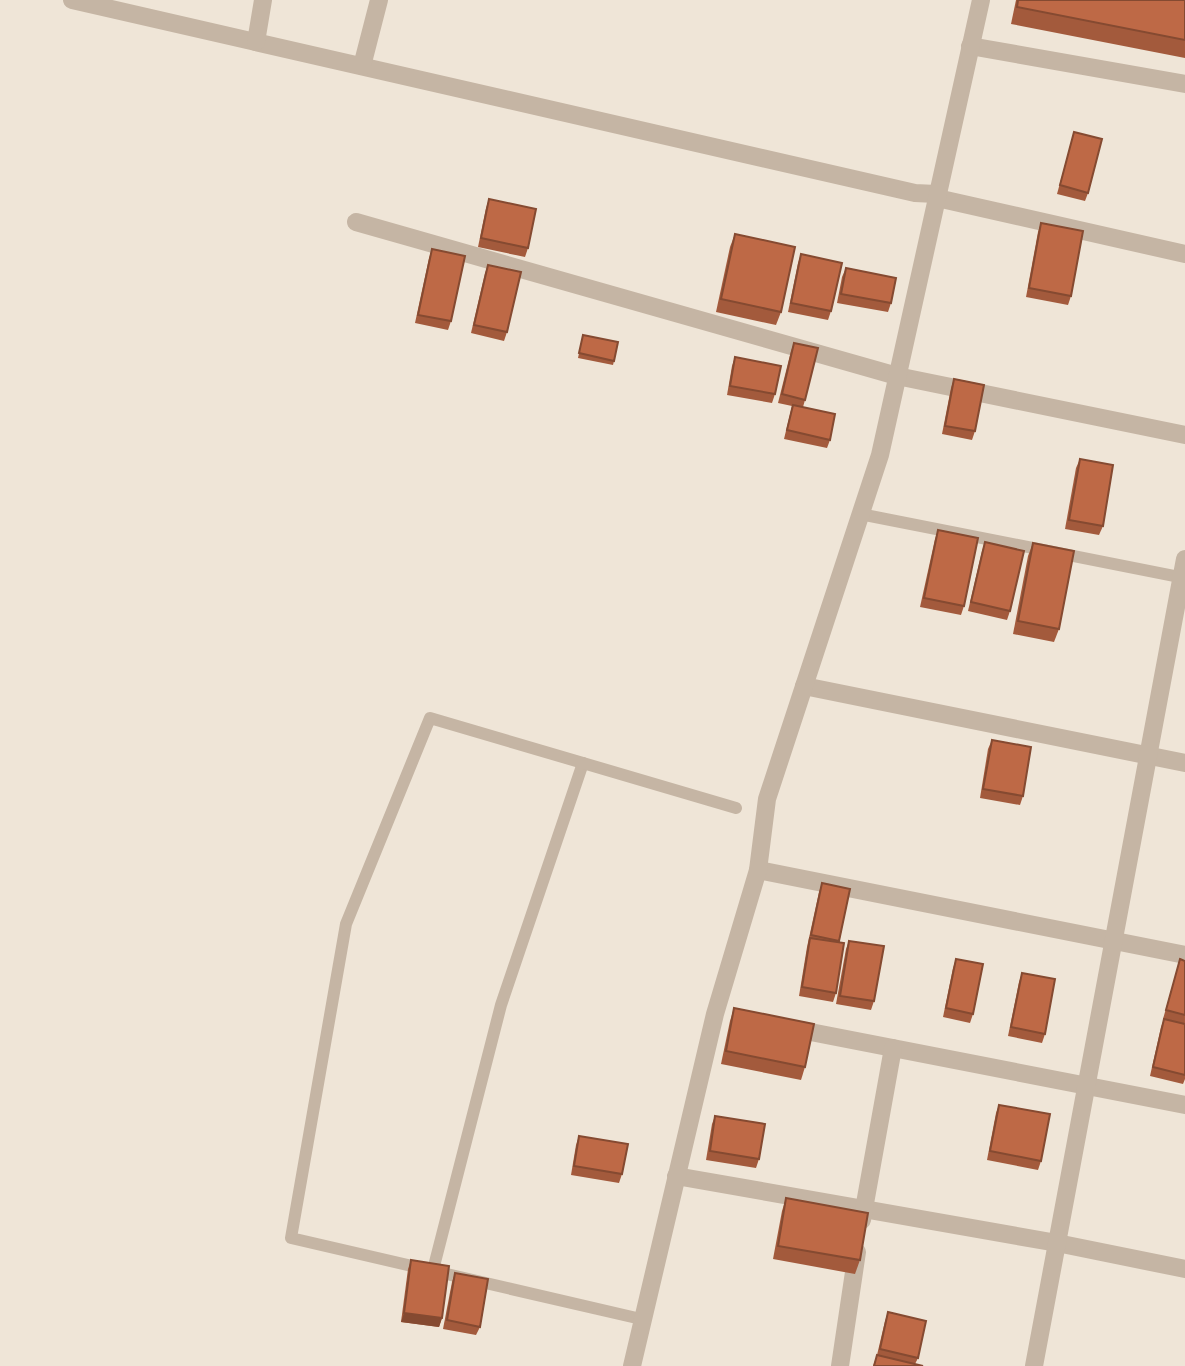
<svg xmlns="http://www.w3.org/2000/svg" width="1185" height="1366" font-family="'Titillium Web',sans-serif">
  <style>
    .lines { fill: none; stroke-linecap: round; stroke-linejoin: round }
    .service { stroke: #c5b5a4; stroke-width: 12 }
    .minor { stroke: #c5b5a4; stroke-width: 18 }
    .wall { fill: #a35a3c }
    .shaded-wall { fill: #854a31 }
    .building { fill: #be6946; stroke: #854a31; stroke-width: 2 }
  </style>
  <rect width="100%" height="100%" fill="#efe5d7"/>
  <g class="lines">
    <!-- service -->
    <g class="service">
      <polyline points="860,514 1185,578"/>
      <polyline points="433,1270 501,1005 583,763"/>
      <polyline points="641,1319 291,1238 346,924 430,718 736,808"/>
    </g>
    <!-- minor -->
    <g class="minor">
      <polyline points="72,0 915,193 936,194 937,198 1185,254"/>
      <polyline points="256,42 263,0"/>
      <polyline points="970,46 1185,84"/>
      <polyline points="362,66 379,0"/>
      <polyline points="356,222 897,376 1185,435"/>
      <polyline points="804,686 1185,763"/>
      <polyline points="758,870 1185,955"/>
      <polyline points="790,1028 1185,1105"/>
      <polyline points="676,1176 1057,1243 1185,1269"/>
      <polyline points="862,1220 893,1048"/>
      <polyline points="632,1366 715,1014 758,870 767,799 880,455 981,0"/>
      <polyline points="840,1366 857,1252"/>
      <polyline points="1034,1366 1185,559"/>
    </g>
  </g>
  <!-- wall -->
  <g class="wall">
    <polygon points="1016,0 1185,0 1185,58 1011,24"/>
    <polygon points="1074,132 1088,193 1085,201 1057,194"/>
    <polygon points="489,199 528,248 525,257 478,247 486,208"/>
    <polygon points="1041,223 1071,296 1068,305 1026,297 1038,232"/>
    <polygon points="735,234 781,312 776,325 716,312 730,247"/>
    <polygon points="432,249 451,321 448,330 415,323 429,258"/>
    <polygon points="801,254 831,311 828,320 788,312 798,263"/>
    <polygon points="488,265 507,332 504,341 471,333 485,273"/>
    <polygon points="846,268 891,303 888,312 837,303 842,277"/>
    <polygon points="583,335 614,361 613,365 578,358"/>
    <polygon points="794,343 805,400 803,407 830,440 827,448 784,439 792,406 778,403 791,351"/>
    <polygon points="735,357 775,394 772,403 727,395 732,366"/>
    <polygon points="954,379 975,431 972,440 942,434 951,388"/>
    <polygon points="1080,459 1103,526 1099,535 1065,529 1076,468"/>
    <polygon points="938,530 964,606 961,615 920,607 935,539"/>
    <polygon points="985,542 1010,611 1007,620 968,611 982,551"/>
    <polygon points="1033,543 1059,629 1054,642 1013,634 1028,556"/>
    <polygon points="992,740 1023,796 1020,805 980,798 988,749"/>
    <polygon points="822,883 850,889 839,943 836,993 833,1002 799,996 807,947 819,892"/>
    <polygon points="849,941 874,1001 871,1010 836,1004 846,949"/>
    <polygon points="956,959 973,1014 970,1023 943,1017 953,968"/>
    <polygon points="1180,959 1185,961 1185,1079 1183,1084 1150,1076 1161,1027 1164,1019 1163,1019"/>
    <polygon points="1022,973 1045,1034 1042,1043 1008,1036 1019,982"/>
    <polygon points="734,1008 805,1067 801,1080 721,1064 730,1021"/>
    <polygon points="999,1105 1041,1161 1038,1170 987,1160 996,1113"/>
    <polygon points="715,1116 759,1159 756,1168 706,1160 712,1124"/>
    <polygon points="579,1136 622,1174 619,1183 571,1175 576,1145"/>
    <polygon points="786,1198 860,1260 855,1274 773,1259 782,1211"/>
    <polygon points="411,1260 442,1318 439,1327 401,1322 408,1269"/>
    <polygon points="455,1273 480,1327 476,1335 443,1329 452,1282"/>
    <polygon points="888,1312 918,1358 915,1364 923,1366 873,1366 877,1355 885,1321"/>
  </g>
  <!-- shaded-wall -->
  <polygon class="shaded-wall" points="404,1313 442,1318 439,1327 401,1322"/>
  <!-- building -->
  <g class="building">
    <polygon points="1018,0 1185,0 1185,40 1017,7"/>
    <polygon points="1074,132 1102,139 1088,193 1060,185"/>
    <polygon points="489,199 536,209 528,248 481,238"/>
    <polygon points="1041,223 1083,231 1071,296 1029,288"/>
    <polygon points="735,234 795,247 781,312 721,299"/>
    <polygon points="432,249 465,256 451,321 418,315"/>
    <polygon points="801,254 842,263 831,311 791,303"/>
    <polygon points="488,265 521,272 507,332 474,325"/>
    <polygon points="846,268 896,278 891,303 841,294"/>
    <polygon points="583,335 618,342 614,361 579,353"/>
    <polygon points="794,343 818,348 805,400 782,394"/>
    <polygon points="735,357 781,366 775,394 730,386"/>
    <polygon points="954,379 984,385 975,431 945,426"/>
    <polygon points="793,405 835,414 830,440 787,430"/>
    <polygon points="1080,459 1113,465 1103,526 1069,520"/>
    <polygon points="938,530 978,538 964,606 924,598"/>
    <polygon points="985,542 1024,551 1010,611 971,602"/>
    <polygon points="1033,543 1074,551 1059,629 1018,621"/>
    <polygon points="992,740 1031,747 1023,796 983,789"/>
    <polygon points="822,883 850,889 839,941 811,935"/>
    <polygon points="810,938 844,943 836,993 802,987"/>
    <polygon points="849,941 884,946 874,1001 840,996"/>
    <polygon points="956,959 983,964 973,1014 946,1008"/>
    <polygon points="1180,959 1185,961 1185,1015 1166,1010"/>
    <polygon points="1022,973 1055,979 1045,1034 1011,1027"/>
    <polygon points="734,1008 814,1024 805,1067 726,1051"/>
    <polygon points="1164,1019 1185,1024 1185,1075 1153,1067"/>
    <polygon points="999,1105 1050,1114 1041,1161 990,1151"/>
    <polygon points="715,1116 765,1124 759,1159 710,1151"/>
    <polygon points="579,1136 628,1144 622,1174 574,1166"/>
    <polygon points="786,1198 868,1213 860,1260 778,1246"/>
    <polygon points="411,1260 449,1266 442,1318 404,1313"/>
    <polygon points="455,1273 488,1279 480,1327 447,1320"/>
    <polygon points="888,1312 926,1321 918,1358 880,1349"/>
    <polygon points="877,1355 923,1366 874,1366"/>
  </g>
</svg>
